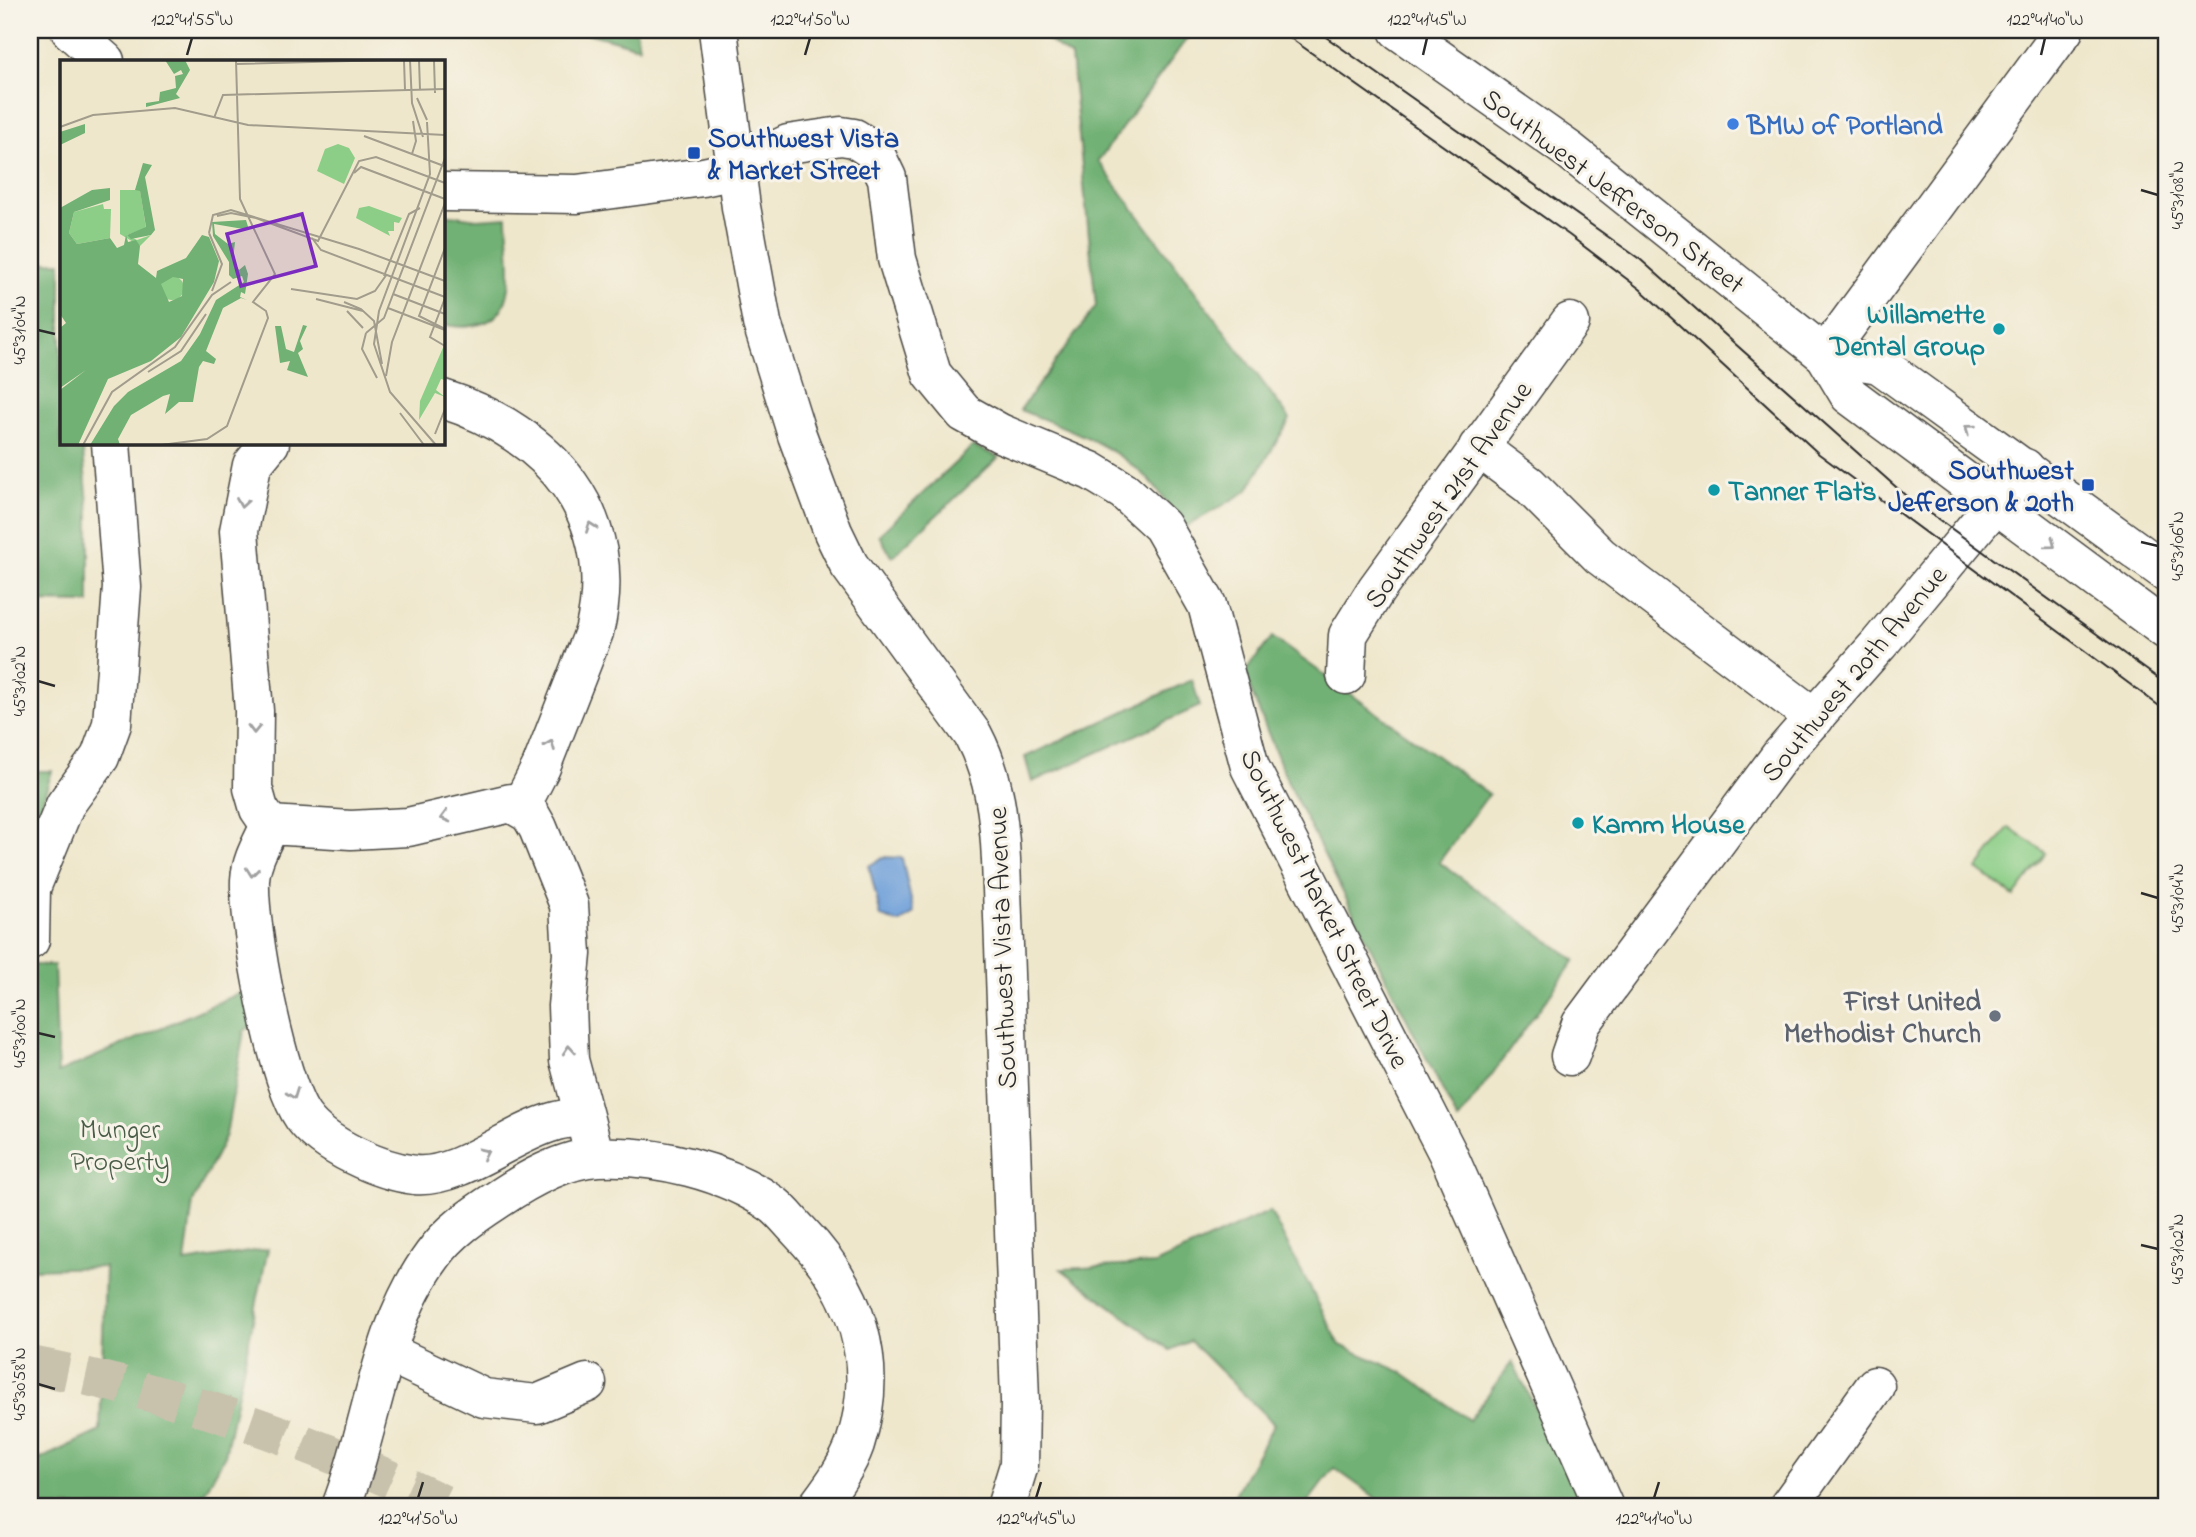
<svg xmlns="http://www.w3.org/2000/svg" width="2196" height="1537" font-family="'Indie Flower',sans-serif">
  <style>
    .green { fill: #8cce87; stroke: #5c7c59; stroke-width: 2 }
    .forest { fill: #71b174; stroke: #4e6e50; stroke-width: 2 }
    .water { fill: #6fa0d9; stroke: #4d6682; stroke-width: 2 }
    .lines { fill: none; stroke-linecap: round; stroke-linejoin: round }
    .highway-tunnel { stroke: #c8c1ac; stroke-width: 38; stroke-dasharray: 38 19; stroke-linecap: butt }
    .minor-casing { stroke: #484743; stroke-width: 41 }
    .major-casing { stroke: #484743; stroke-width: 41 }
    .minor { stroke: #fff; stroke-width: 38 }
    .major { stroke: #fff; stroke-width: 38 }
    .tram { stroke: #2b2b2b; stroke-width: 2 }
    .oneway { stroke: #a0a0a0 }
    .ticks { fill: none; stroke: #2b2b2b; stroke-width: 2.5 }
    .shop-dot { fill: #3f7fe0; stroke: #f7f3e8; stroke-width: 2.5 }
    .transit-dot { fill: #1a4fb4; stroke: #f7f3e8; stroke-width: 2.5 }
    .culture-dot { fill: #0f9aa8; stroke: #f7f3e8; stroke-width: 2.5 }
    .worship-dot { fill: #6b7280; stroke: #f7f3e8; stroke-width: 2.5 }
    .labels { text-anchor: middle; stroke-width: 6; stroke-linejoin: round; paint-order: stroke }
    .shop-label { font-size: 28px; font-weight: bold; fill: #366cbe; stroke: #f7f3e8; text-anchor: start }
    .transit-label { font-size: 28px; font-weight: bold; fill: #164399; stroke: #f7f3e8; text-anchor: start }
    .street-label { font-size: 28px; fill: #2b2b2b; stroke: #f7f3e8 }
    .culture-label { font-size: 28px; font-weight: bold; fill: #0d838f; stroke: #f7f3e8; text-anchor: start }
    .worship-label { font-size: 28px; font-weight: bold; fill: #5b616d; stroke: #f7f3e8; text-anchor: end }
    .park-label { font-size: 28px; fill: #485c47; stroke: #f7f3e8 }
    .inset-road { fill: none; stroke: #a19c8c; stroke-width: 2 }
    .view { fill: #7b2cbf; fill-opacity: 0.15; stroke: #7b2cbf; stroke-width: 3.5 }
    .inset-edge { fill: none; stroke: #2b2b2b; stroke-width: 3.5 }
    .neatline { fill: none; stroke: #2b2b2b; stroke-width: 2.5 }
    .ticks-label { font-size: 18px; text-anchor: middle; fill: #2b2b2b }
  </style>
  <rect width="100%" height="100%" fill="#f7f3e8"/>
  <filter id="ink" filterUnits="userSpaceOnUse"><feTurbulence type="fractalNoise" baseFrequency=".0143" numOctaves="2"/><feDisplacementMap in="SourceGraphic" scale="14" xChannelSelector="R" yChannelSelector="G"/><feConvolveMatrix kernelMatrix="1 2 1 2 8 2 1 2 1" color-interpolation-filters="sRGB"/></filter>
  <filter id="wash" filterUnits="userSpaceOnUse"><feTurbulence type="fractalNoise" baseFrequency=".00686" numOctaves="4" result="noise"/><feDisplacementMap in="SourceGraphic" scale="28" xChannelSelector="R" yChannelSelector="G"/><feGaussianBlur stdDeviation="1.57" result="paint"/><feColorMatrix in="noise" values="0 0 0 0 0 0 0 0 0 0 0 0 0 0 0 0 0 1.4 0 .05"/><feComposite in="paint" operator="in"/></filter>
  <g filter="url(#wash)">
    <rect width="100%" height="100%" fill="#efe7cc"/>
    <!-- green -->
    <polygon class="green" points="2009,827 2046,853 2014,896 1977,869"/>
    <!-- forest -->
    <g class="forest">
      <polygon points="576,30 636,30 639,47"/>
      <path d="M 1034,30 L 1193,30 L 1098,161 L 1290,419 L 1247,491 L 1184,528 C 1173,512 1162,494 1149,480 C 1114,444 1066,428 1020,410 L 1096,306 L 1071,57 Z"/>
      <path d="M 443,214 L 477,219 L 507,217 C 507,249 522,307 486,322 C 471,328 457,328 443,324 Z"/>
      <polygon points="61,262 61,443 82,443 89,513 89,603 30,602 30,263"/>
      <polygon points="973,446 999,457 892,557 879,535"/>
      <polygon points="1272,637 1489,794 1439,862 1575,960 1458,1121 1289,785 1244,674"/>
      <polygon points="1192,680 1200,706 1032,782 1025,757"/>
      <polygon points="30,771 52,771 30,843"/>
      <polygon points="30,965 54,965 58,1073 258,985 264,1018 244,1031 226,1135 193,1202 185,1262 268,1249 225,1455 197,1507 30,1507 30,1464 100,1431 105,1267 30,1269"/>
      <polygon points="1270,1211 1340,1345 1402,1372 1469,1420 1512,1362 1586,1507 1389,1507 1334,1468 1304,1507 1228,1507 1274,1424 1190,1341 1170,1350 1061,1269 1155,1264"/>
    </g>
    <!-- water -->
    <polygon class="water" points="883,857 902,858 914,914 899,923 881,917 869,866"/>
  </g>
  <g filter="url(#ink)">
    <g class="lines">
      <!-- highway-tunnel -->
      <path class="highway-tunnel" d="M 30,1365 C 175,1392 318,1443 450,1507"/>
      <!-- minor casing -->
      <g class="minor-casing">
        <g id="minor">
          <polyline points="70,30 105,61"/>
          <polyline points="443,192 577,194 703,177 736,170 788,144 841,136 854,138 874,151 887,178 897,259 932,374 964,413 1000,433 1091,471 1124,491 1162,526 1207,605 1250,767 1447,1152 1604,1507"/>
          <polyline points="1825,355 2064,30"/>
          <path d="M 443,399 C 550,433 623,516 594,632 L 541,767 L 521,806"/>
          <polyline points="1478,447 1529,485 1600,556 1815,718"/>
          <polyline points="1346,675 1348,635 1376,590 1570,322"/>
          <polyline points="270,825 259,809 253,788 254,711 239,531 252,465 270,443"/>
          <polyline points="30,940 31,888 65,805 100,757 112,724 122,587 111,443"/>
          <polyline points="1570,1056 1581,1024 1780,756 1879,644 2025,468"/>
          <path d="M 584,1116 C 574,1118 563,1119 553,1122 C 510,1134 459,1179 415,1175 C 380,1171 324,1146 303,1117 C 277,1080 248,927 250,880 C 251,860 262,843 270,825 L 351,830 L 408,827 L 511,803 L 530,814 L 538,828 L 569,905 L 572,954 L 567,1006 L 569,1060 L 595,1157"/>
          <polyline points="387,1352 484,1398 537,1404 587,1383"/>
          <path d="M 341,1507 C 373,1425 379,1328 433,1255 C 449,1232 474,1215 497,1200 C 525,1181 562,1159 598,1157 C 655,1154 727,1171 774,1205 C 783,1212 791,1223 800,1232 C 857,1291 881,1363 855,1444 C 847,1467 831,1488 817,1507"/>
          <polyline points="1788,1507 1875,1386"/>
        </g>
      </g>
      <!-- major casing -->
      <g class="major-casing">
        <g id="major">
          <path d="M 718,30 L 741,207 L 762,323 L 797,435 L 833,532 L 849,565 L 973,735 C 994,775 999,815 1001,860 L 1020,1401 L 1019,1465 L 1006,1507"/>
          <polyline points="1398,30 1570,151 1825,355 1849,395 2166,630"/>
          <polyline points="1825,355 1879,364 2166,572"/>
        </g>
      </g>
      <!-- minor -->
      <use href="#minor" class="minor"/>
      <!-- major -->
      <use href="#major" class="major"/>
      <!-- tram -->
      <g class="tram">
        <polyline points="1279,30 1569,235 1640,289 1819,454 2166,711"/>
        <polyline points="1316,30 1641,260 1905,495 2166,684"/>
      </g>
    </g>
    <!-- one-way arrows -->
    <defs><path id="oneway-chevron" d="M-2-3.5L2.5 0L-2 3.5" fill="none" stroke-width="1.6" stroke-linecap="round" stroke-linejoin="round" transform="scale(1.75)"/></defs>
    <g class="oneway">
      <use href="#oneway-chevron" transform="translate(1969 429) rotate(-144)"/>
      <use href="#oneway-chevron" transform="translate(242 503) rotate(99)"/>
      <use href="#oneway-chevron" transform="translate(591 527) rotate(-110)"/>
      <use href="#oneway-chevron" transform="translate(2051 544) rotate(37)"/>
      <use href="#oneway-chevron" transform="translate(254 729) rotate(91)"/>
      <use href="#oneway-chevron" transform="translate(550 745) rotate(-68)"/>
      <use href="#oneway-chevron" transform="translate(445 817) rotate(165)"/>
      <use href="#oneway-chevron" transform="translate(252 872) rotate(96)"/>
      <use href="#oneway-chevron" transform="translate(569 1050) rotate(-95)"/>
      <use href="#oneway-chevron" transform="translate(293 1094) rotate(69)"/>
      <use href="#oneway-chevron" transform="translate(484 1153) rotate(-25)"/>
    </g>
  </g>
  <!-- ticks -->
  <path class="ticks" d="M 187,55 L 192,38M 805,55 L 810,38M 1423,55 L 1427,38M 2041,55 L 2045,38M 2141,190 L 2158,195M 38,330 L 55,334M 2141,542 L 2158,546M 38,681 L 55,686M 2141,893 L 2158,898M 38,1033 L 55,1037M 2141,1245 L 2158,1249M 38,1384 L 55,1389M 418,1498 L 423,1482M 1036,1498 L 1041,1482M 1654,1498 L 1659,1482"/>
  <!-- markers -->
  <circle class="shop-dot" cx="1733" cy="124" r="7"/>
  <g class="transit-dot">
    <rect x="687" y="146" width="14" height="14" rx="3.5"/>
    <rect x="2081" y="478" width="14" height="14" rx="3.5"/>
  </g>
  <g class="culture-dot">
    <circle cx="1999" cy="329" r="7"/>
    <circle cx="1714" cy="490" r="7"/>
    <circle cx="1578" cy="823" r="7"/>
  </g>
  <circle class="worship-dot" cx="1995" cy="1016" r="7"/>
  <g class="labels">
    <!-- shop labels -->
    <g class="shop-label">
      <text x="1747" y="134">BMW of Portland</text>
    </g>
    <!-- transit labels -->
    <g class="transit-label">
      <text x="708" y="147">Southwest Vista<tspan x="708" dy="32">&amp; Market Street</tspan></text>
      <text x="2074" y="479" text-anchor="end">Southwest<tspan x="2074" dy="32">Jefferson &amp; 20th</tspan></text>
    </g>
    <!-- street labels -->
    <g class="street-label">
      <text transform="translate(1614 190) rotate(37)" y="10">Southwest Jefferson Street</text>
      <text transform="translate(1447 494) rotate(-55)" y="10">Southwest 21st Avenue</text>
      <text transform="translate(1853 673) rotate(-50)" y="10">Southwest 20th Avenue</text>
      <text transform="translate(1326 908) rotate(64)" y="10">Southwest Market Street Drive</text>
      <text transform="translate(1001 948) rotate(-92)" y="10">Southwest Vista Avenue</text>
    </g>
    <!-- culture labels -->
    <g class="culture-label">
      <text x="1985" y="323" text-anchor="end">Willamette<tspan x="1985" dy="32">Dental Group</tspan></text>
      <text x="1728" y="500">Tanner Flats</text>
      <text x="1592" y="833">Kamm House</text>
    </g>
    <!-- worship labels -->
    <g class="worship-label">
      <text x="1981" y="1010">First United<tspan x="1981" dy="32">Methodist Church</tspan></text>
    </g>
    <!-- park labels -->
    <g class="park-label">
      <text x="120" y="1138">Munger<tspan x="120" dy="32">Property</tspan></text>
    </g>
  </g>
  <!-- overview -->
  <g transform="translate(60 60)">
    <rect width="385" height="385" fill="#efe7cc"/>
    <path d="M 278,84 L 289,88 L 295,98 L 284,124 L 257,111 L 265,89 ZM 60,130 L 80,130 L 86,168 L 67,175 L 77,180 L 91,175 L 80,186 L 60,174 ZM 43,144 L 44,149 L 51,149 L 50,178 L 17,184 L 9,173 L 14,152 ZM 309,146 L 342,158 L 339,163 L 334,162 L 334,171 L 328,171 L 330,176 L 296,158 L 299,148 ZM100 228a12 12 0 1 1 24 0a12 12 0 1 1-24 0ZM 385,283 L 385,320 L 381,319 L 376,330 L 385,337 L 375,333 L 359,360 L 360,341 Z" fill="#8cce87"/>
    <path d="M 105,0 L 125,0 L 130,10 L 116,34 L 120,38 L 86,47 L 86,43 L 99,41 L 100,32 L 116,28 L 115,16 L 123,14 L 121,10 L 114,14 ZM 25,64 L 25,73 L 0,85 L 0,72 ZM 83,103 L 92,105 L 85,117 L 95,170 L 91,175 L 71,179 L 67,175 L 86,167 L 80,131 L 75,130 ZM 50,128 L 50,140 L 14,152 L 9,173 L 17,184 L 50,178 L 57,188 L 64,185 L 66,175 L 68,182 L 76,180 L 80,186 L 78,204 L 96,218 L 97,211 L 126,198 L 142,175 L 149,177 L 159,201 L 154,222 L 121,277 L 91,301 L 48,319 L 18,385 L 0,385 L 0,330 L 26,310 L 0,328 L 0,268 L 6,263 L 0,254 L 0,148 L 32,130 ZM 113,217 L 123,219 L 122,236 L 109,242 L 101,224 ZM 186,160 L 189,170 L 154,164 L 155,174 L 168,184 L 175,182 L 173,200 L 179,210 L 185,205 L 188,214 L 185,234 L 181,232 L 180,237 L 187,240 L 181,238 L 163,248 L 146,291 L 156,299 L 154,304 L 143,301 L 139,307 L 133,342 L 119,342 L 105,354 L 110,334 L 103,336 L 71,355 L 58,379 L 60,385 L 30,385 L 54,346 L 68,332 L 121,301 L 140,274 L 156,240 L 184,222 L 182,216 L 173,219 L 169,215 L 169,202 L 153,176 L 152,162 ZM 243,265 L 247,266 L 240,281 L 243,289 L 238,293 L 248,317 L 227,310 L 230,301 L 220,303 L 215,266 L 221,266 L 226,289 L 234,292 Z" fill="#71b174" fill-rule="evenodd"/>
    <path class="inset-road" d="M 344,0 L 345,30M 350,0 L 352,43 L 363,77M 359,0 L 360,30M 374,0 L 375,33M 176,4 L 330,0M 357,38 L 367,60M 154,58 L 163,35 L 385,29M 367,62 L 370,114 L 319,251 L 314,284 L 330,332 L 376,385M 0,67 L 33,55 L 115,48 L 188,65 L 385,75M 304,76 L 384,106M 352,94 L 356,81 L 353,61M 294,113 L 301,107 L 385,139M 157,156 L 171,153 L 196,158 L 258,181 L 299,101 L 316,97 L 385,123M 149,173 L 153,155 L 171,150 L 299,189 L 385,221M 149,173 L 162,204 L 152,231M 252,178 L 261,190 L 385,237M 385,188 L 359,256 L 385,269M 324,216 L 349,154 L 360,148M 231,229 L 297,239 L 315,231 L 327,214M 333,234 L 385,254M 385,238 L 370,277 L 385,286M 256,239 L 303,251M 284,242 L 301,249 L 314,261 L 322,304M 328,248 L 385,270M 287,251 L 303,268M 306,273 L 324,258 L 385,98M 306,273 L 302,289 L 317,318M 332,282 L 385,143M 88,312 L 121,291 L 146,254M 326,316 L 332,282M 340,353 L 364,385M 375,374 L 385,349M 23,385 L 52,332 L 115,287 L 152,235 L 171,222M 101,385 L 147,379 L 167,366 L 208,258 L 206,251 L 193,242 L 215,214 L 180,139 L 176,0"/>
    <path class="view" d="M 242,154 L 256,206 L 181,226 L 167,174 Z"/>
    <rect width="385" height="385" class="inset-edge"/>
  </g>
  <!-- margin -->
  <rect width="2196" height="1537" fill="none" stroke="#f7f3e8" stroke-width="77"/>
  <rect x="38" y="38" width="2120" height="1460" class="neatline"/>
  <g class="ticks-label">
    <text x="192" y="25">122°41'55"W</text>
    <text x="810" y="25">122°41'50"W</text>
    <text x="1427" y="25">122°41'45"W</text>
    <text x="2045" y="25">122°41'40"W</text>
    <text transform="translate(2177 195) rotate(-90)" y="6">45°31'08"N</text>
    <text transform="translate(19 330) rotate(-90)" y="6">45°31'04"N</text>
    <text transform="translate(2177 546) rotate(-90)" y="6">45°31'06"N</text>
    <text transform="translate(19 681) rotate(-90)" y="6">45°31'02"N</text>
    <text transform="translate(2177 898) rotate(-90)" y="6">45°31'04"N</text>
    <text transform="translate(19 1033) rotate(-90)" y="6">45°31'00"N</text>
    <text transform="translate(2177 1249) rotate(-90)" y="6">45°31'02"N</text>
    <text transform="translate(19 1384) rotate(-90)" y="6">45°30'58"N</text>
    <text x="418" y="1524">122°41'50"W</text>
    <text x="1036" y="1524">122°41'45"W</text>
    <text x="1654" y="1524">122°41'40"W</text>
  </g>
</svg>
